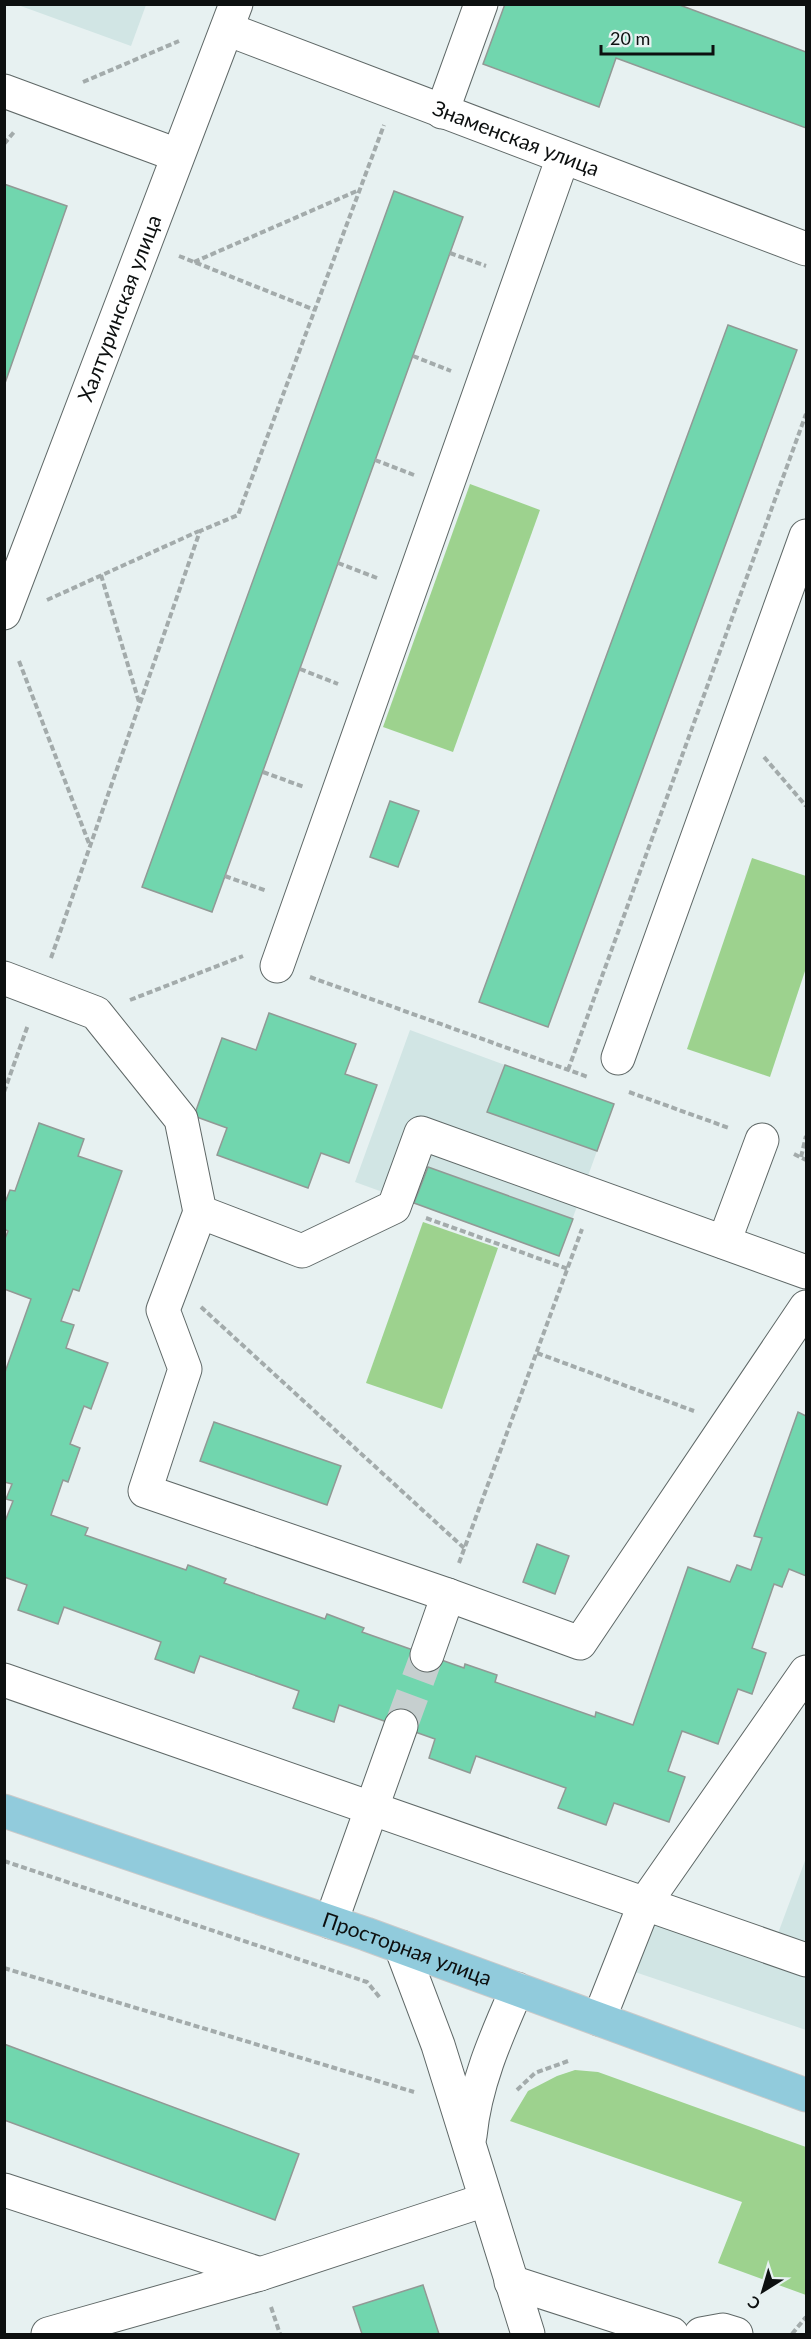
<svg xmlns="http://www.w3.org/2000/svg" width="811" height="2339" font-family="Lato,sans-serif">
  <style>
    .built { fill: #d1e5e4 }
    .green { fill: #9dd28e }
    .building { fill: #71d6ae; stroke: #919995; stroke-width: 1.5 }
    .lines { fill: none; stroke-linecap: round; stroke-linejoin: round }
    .minor-tunnel { stroke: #c6cfcf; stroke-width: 33; stroke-dasharray: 33 16; stroke-linecap: butt }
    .minor-casing { stroke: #5f6867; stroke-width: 35 }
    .major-casing { stroke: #cacaca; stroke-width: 35 }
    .path { stroke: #a3abab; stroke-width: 4; stroke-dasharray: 6 3; stroke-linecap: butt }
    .minor { stroke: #fff; stroke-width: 33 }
    .major { stroke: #91cbdc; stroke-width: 33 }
    .labels { text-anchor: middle; stroke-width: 6; stroke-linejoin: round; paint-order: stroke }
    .street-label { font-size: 21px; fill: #0d1010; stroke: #e7f1f1 }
  </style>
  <rect width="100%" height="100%" fill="#e7f1f1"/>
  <!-- built -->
  <g class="built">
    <polygon points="18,5 146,5 131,46"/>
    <polygon points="410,1030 505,1065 487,1112 597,1151 559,1256 355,1182"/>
    <polygon points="806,1858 806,2030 632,1971 652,1921 767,1963"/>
  </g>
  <!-- green -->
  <g class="green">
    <polygon points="470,484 540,510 453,752 383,727"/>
    <polygon points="752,858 806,876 806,968 770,1077 687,1049"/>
    <polygon points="423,1222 498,1248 442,1409 366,1383"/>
    <polygon points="575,2070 598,2072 806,2147 806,2295 718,2263 742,2202 510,2121 528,2091 557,2076"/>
  </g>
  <!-- building -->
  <g class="building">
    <polygon points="505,4 677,4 806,52 806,128 616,58 599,107 483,64"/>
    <polygon points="4,184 67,206 4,386"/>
    <polygon points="394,191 463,217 212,912 142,887"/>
    <polygon points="728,325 797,350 548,1027 479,1002"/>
    <polygon points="390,801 419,811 398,867 370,857"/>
    <polygon points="269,1013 356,1044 345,1074 377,1085 349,1163 321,1153 308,1188 217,1155 227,1128 194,1116 222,1038 256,1050"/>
    <polygon points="505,1065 614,1104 597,1151 487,1112"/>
    <polygon points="39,1123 84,1139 78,1156 122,1171 79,1291 73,1289 61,1321 74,1325 66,1348 108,1363 91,1409 84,1406 70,1444 80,1448 68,1482 63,1480 51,1515 88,1528 85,1535 186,1570 188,1565 226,1579 224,1583 325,1619 327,1614 364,1628 362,1632 464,1668 465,1664 497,1675 495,1682 595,1717 596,1712 633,1725 688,1567 730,1582 737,1565 751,1570 762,1538 754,1536 798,1412 806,1416 806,1576 789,1569 782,1587 774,1584 752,1648 766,1653 752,1694 738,1689 718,1744 682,1731 668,1771 685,1777 669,1822 614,1803 606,1825 558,1808 566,1788 476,1756 470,1773 429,1758 435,1739 339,1705 334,1722 293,1708 299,1691 200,1656 194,1673 155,1659 161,1642 64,1607 58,1624 18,1610 27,1585 4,1577 4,1524 13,1501 6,1499 12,1484 4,1482 4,1375 31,1299 4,1289 4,1241 8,1231 4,1229 4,1205 10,1190 15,1191"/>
    <polygon points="428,1167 573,1219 559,1256 414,1203"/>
    <polygon points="214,1422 341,1466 327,1505 200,1461"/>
    <polygon points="537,1544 569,1556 555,1594 523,1582"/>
    <polygon points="4,2044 299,2154 275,2220 4,2120"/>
    <polygon points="423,2285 439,2334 362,2334 353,2307"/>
  </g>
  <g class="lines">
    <!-- minor-tunnel -->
    <polyline class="minor-tunnel" points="401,1726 427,1655"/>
    <!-- minor casing -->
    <g class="minor-casing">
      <g id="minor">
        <path id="s1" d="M 227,29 L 806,249"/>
        <polyline points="4,91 177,155"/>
        <polyline points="442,112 481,4"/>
        <path id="s2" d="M 4,613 L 236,4"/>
        <polyline points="277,966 563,157"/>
        <polyline points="4,978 96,1013 181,1119 200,1212 302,1251 394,1207 421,1133 806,1272"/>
        <polyline points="618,1058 806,536"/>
        <polyline points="200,1212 163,1310 185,1369 145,1491 448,1595 580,1643 806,1307"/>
        <polyline points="724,1242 762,1140"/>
        <polyline points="427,1655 448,1595"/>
        <polyline points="4,1680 806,1960"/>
        <polyline points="331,1922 401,1726"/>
        <polyline points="401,1947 438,2045 528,2334"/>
        <polyline points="599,2019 645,1903 806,1672"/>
        <path d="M 470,2136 C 475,2084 496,2037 517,1989"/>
        <polyline points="4,2190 260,2274"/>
        <polyline points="511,2282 672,2334"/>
        <polyline points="48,2334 260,2274 485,2200"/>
        <polyline points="701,2334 723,2330 736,2334"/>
      </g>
    </g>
    <!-- major casing -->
    <g class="major-casing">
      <g id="major">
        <path id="s3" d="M 4,1811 L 366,1934 L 806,2095"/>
      </g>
    </g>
    <!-- path -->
    <g class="path">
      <polyline points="83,82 179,41"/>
      <polyline points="4,144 14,132"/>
      <polyline points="450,253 486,266"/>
      <polyline points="179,256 315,310"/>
      <polyline points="194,262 359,190"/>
      <polyline points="413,356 451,371"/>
      <polyline points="375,460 414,475"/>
      <polyline points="338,563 377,578"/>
      <polyline points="101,575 139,702"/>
      <polyline points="47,600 199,531"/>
      <polyline points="19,661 90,846"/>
      <polyline points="300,669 338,684"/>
      <polyline points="764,757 806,806"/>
      <polyline points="263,772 304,787"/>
      <polyline points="225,876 267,891"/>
      <polyline points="51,958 200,531 238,515 384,125"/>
      <polyline points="310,977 588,1077"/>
      <polyline points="130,1000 243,956"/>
      <polyline points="568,1070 806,414"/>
      <polyline points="4,1092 28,1025"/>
      <polyline points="629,1092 729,1128"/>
      <polyline points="794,1154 806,1160"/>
      <polyline points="801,1157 806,1136"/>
      <polyline points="426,1218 568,1269"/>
      <polyline points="201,1307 464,1548"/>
      <polyline points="537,1353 694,1411"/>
      <polyline points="459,1563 582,1229"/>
      <polyline points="4,1861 367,1982 381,1999"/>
      <polyline points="4,1968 414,2092"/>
      <polyline points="517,2090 535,2073 568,2061"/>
      <polyline points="271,2307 280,2334"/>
      <polyline points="792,2334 806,2317"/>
    </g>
    <!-- minor -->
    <use href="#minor" class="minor"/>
    <!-- major -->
    <use href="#major" class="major"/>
  </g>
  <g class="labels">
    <!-- street labels -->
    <g class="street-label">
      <text dy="7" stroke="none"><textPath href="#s1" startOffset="309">Знаменская улица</textPath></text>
      <text dy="7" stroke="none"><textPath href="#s2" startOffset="326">Халтуринская улица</textPath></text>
      <text dy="7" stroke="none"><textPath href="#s3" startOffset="426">Просторная улица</textPath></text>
    </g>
  </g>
  <!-- border -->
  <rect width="811" height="2339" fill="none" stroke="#0d1010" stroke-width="12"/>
  <!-- north arrow -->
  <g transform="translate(763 2291) rotate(217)" stroke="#e7f1f1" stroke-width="4.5" paint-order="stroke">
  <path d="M0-4.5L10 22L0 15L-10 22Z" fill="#0d1010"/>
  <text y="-9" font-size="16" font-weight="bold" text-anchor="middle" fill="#0d1010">С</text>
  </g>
  <!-- scale -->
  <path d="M601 45v9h112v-9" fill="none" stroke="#0d1010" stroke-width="3"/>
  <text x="610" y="45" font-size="18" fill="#0d1010" stroke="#e7f1f1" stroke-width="4.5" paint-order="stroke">20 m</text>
</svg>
